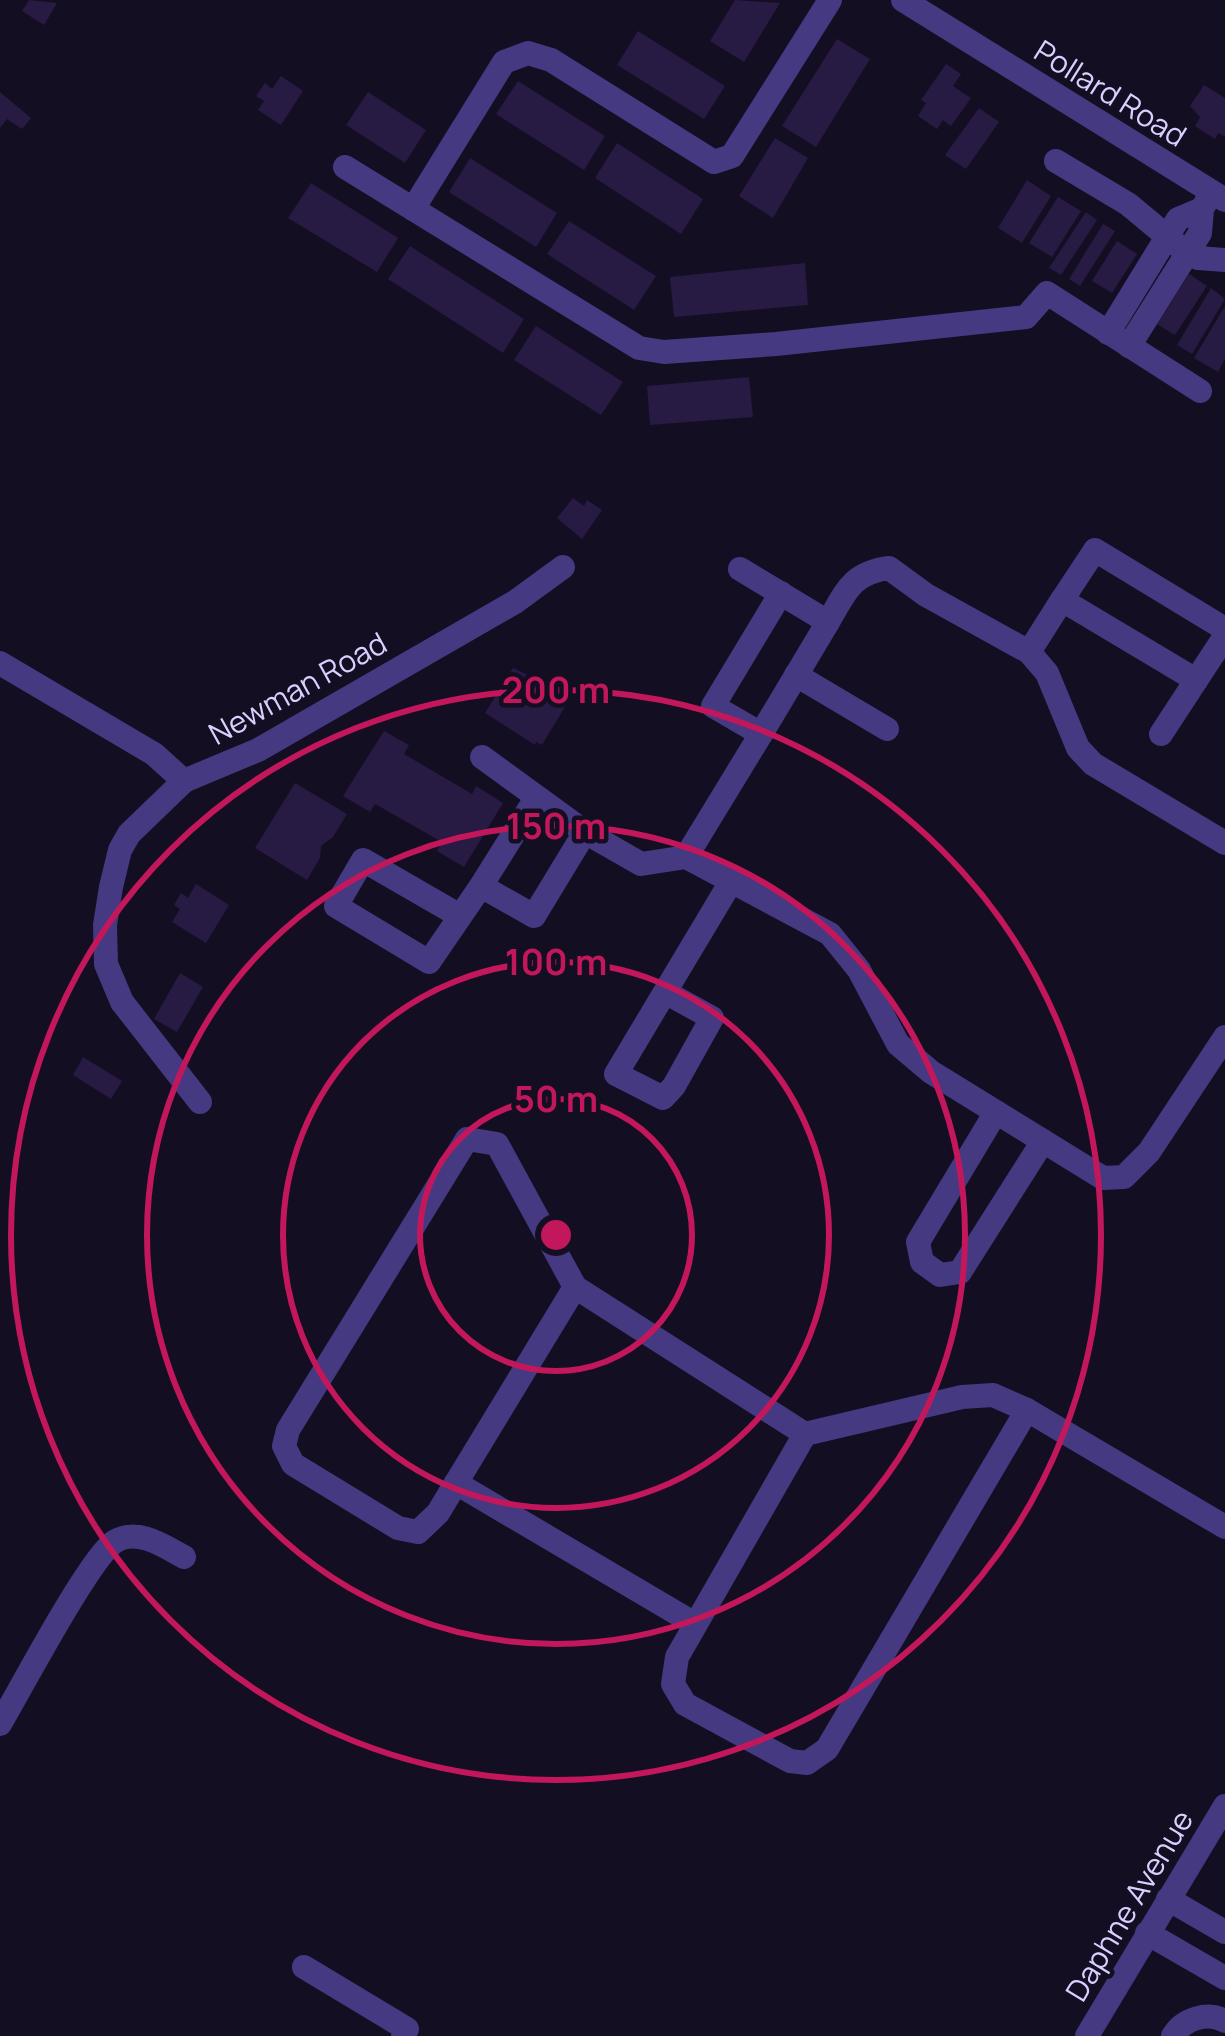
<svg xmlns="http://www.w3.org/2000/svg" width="1225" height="2036" font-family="Manrope,sans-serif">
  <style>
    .building { fill: #271a43 }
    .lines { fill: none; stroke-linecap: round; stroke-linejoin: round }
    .minor { stroke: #453981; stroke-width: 24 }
    .ring { fill: none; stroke: #c2185b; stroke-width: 6 }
    .labels { text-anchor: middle; stroke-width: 9; stroke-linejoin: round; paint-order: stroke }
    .street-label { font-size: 30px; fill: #dacfff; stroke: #140e22 }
    .centre { fill: #c2185b; stroke: #140e22; stroke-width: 6 }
    .ring-label { font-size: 36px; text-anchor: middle; font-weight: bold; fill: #c2185b; stroke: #140e22; stroke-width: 9; stroke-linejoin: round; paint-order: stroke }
  </style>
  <rect width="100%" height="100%" fill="#140e22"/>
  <!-- building -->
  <g class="building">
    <polygon points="29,0 57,3 44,25 22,11"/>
    <polygon points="735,0 780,3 744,62 710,41"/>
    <polygon points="638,31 725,86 704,119 617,65"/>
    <polygon points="837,39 870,59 816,147 782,126"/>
    <polygon points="946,64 961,74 953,86 971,98 951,126 943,120 937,129 918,116 926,103 921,100"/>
    <polygon points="281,76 303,91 281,125 258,110 264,101 256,96 265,83 272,89"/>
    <polygon points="518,81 605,136 584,170 496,114"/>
    <polygon points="1204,85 1225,98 1225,137 1218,133 1215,139 1195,126 1200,117 1190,106"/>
    <polygon points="0,92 31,118 22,129 7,119 0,128"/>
    <polygon points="368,92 426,130 405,163 346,125"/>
    <polygon points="979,108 999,122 966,169 945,155"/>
    <polygon points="775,138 808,158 773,218 739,196"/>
    <polygon points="617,143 703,199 681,234 595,178"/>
    <polygon points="470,158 557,213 536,247 449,192"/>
    <polygon points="1027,180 1051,196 1022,243 998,228"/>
    <polygon points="311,183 398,238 377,272 288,218"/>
    <polygon points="1058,197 1081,211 1052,257 1029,243"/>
    <polygon points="1086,212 1097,220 1061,275 1049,268"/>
    <polygon points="569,221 656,276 634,310 547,254"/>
    <polygon points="1103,224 1115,231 1080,286 1069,279"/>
    <polygon points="1117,241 1137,254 1112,293 1092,281"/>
    <polygon points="410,246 524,319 503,353 388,279"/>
    <polygon points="805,263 808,305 674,317 670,277"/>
    <polygon points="1189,274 1207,286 1175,335 1157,324"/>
    <polygon points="1211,288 1225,299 1192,354 1177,345"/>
    <polygon points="1225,306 1225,359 1218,372 1194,358"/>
    <polygon points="536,326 623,382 601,415 514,360"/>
    <polygon points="749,377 753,417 650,425 647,386"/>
    <polygon points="573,498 584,506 587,500 602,510 582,539 557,518"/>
    <polygon points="513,668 549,685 564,695 562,699 568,702 542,745 536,742 535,745 485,713"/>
    <polygon points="384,731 409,745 404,754 472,794 476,786 503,803 464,867 437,851 442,842 375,804 370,812 343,796"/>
    <polygon points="295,783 347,814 333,837 321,846 320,858 307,880 255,848"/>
    <polygon points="196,884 229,905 206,943 172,922 180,909 174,905 181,893 188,898"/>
    <polygon points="180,973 203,987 177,1032 154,1019"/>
    <polygon points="83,1057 122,1081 111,1099 73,1075"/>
  </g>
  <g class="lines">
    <!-- minor -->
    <g class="minor">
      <polyline points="903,0 1225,200"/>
      <polyline points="1056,161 1128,204 1187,253 1198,258 1225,260"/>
      <polyline points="345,167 639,348 664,352 776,344 1026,317 1047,293 1200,391"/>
      <polyline points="413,209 504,62 528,53 551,60 714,162 732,156 830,0"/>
      <polyline points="1108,333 1178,219 1202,209"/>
      <polyline points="1129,346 1200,233 1202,209 1212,192"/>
      <path d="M 740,569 L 828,622 C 846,592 851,573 889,568 L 926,595 L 1029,652 L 1047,673 L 1078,748 L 1093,764 L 1225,843"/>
      <polyline points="1062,600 1095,550 1225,629"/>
      <polyline points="1029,652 1062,600 1196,680"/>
      <polyline points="0,663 154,754 184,781"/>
      <polyline points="796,675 887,729"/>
      <polyline points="761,734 828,622"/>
      <polyline points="1161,734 1225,636"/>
      <polyline points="482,757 585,832 641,864 686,857 761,734 713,706 781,593"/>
      <polyline points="536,798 481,886 534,916 585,832"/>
      <polyline points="686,857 830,934 859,970 898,1044 931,1072 1103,1178 1124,1177 1149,1152 1225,1037"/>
      <polyline points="460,916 363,860 336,906 429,962 481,886"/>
      <polyline points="665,992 712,1018 674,1086 663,1098 616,1074 732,880"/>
      <polyline points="200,1102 122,1002 106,964 105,925 111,887 120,850 129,834 184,781 258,750 515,602 563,567"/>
      <polyline points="996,1112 918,1242 922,1262 940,1275 960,1272 1043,1141"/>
      <polyline points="805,1434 677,1657 673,1684 685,1704 790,1761 807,1763 827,1749 1027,1410"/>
      <polyline points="456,1483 575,1287"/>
      <polyline points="695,1624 456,1483 438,1513 418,1532 398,1528 293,1464 284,1446 288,1430 467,1139 497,1144 575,1287 805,1434 962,1397 993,1395 1027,1410 1225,1527"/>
      <path d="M 0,1724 C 20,1690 89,1559 114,1542 C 137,1527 164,1546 184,1557"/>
      <polyline points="1168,1899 1225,1932"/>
      <polyline points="1147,1933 1225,1978"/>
      <polyline points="304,1967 407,2029 403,2036"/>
      <polyline points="1087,2036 1225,1806"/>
      <path d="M 1173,2036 C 1183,2019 1208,2011 1225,2021"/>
    </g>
  </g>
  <!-- distance rings -->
  <g class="ring">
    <circle cx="556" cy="1235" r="136"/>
    <circle cx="556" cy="1235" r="273"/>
    <circle cx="556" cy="1235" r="409"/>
    <circle cx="556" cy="1235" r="545"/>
  </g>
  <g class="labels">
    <!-- street labels -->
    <g class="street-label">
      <text transform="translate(1110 94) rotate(32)" y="10">Pollard Road</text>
      <text transform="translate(298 689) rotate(-29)" y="10">Newman Road</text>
      <text transform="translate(1130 1906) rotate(-59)" y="10">Daphne Avenue</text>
    </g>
  </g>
  <circle cx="556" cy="1235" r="18" class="centre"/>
  <g class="ring-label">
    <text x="556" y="703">200 m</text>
    <text x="556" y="839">150 m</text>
    <text x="556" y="975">100 m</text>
    <text x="556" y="1112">50 m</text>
  </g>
</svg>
